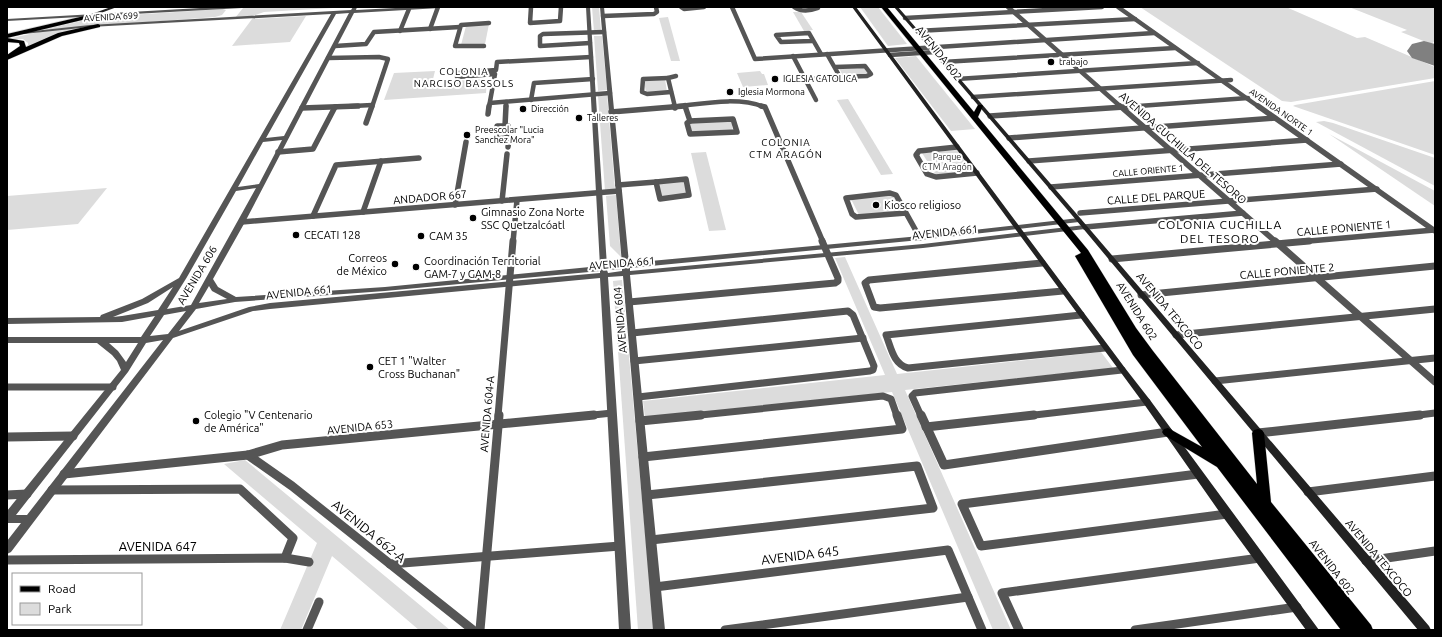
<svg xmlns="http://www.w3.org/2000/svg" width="1442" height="637" font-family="Ubuntu,sans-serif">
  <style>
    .green { fill: #dcdcdc }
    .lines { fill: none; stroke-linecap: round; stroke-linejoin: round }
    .runway { fill: #808080; fill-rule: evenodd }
    .primary-casing { stroke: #dbdbdb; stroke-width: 1 }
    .trunk-casing { stroke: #dbdbdb; stroke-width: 1 }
    .minor-far3 { stroke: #555; stroke-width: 4.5 }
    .minor-far2 { stroke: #555; stroke-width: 5.5 }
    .minor-far1 { stroke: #555; stroke-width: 7 }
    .minor { stroke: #555; stroke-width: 9 }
    .tertiary { fill: #555; fill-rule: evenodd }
    .secondary { fill: #222; fill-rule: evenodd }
    .primary { fill: #000; fill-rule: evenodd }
    .trunk { fill: #000; fill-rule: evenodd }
    .poi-dot { fill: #000; stroke: #fff; stroke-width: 1.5 }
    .labels { text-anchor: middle; stroke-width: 4; stroke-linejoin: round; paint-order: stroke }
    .far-street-label { font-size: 9px; fill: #000; stroke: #fff }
    .far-poi-label { font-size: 9px; fill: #000; stroke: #fff; text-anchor: start }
    .far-park-label { font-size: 9px; fill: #333; stroke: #fff }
    .far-neighbourhood-label { font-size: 10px; letter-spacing: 1px; fill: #000; stroke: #fff }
    .street-label { font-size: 11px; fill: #000; stroke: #fff }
    .poi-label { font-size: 11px; fill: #000; stroke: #fff; text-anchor: start }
    .neighbourhood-label { font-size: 12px; letter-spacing: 1px; fill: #000; stroke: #fff }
    .near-street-label { font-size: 13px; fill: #000; stroke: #fff }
  </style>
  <rect width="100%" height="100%" fill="#fff"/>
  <!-- green -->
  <g class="green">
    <polygon points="258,7 334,7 333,8 264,12 250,17 235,18 243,8"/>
    <polygon points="592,7 599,7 601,31 594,32"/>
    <polygon points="860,7 878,7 907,44 888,46"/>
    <polygon points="1140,7 1286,7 1357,38 1365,37 1435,67 1435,78 1291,102 1282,101"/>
    <polygon points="1349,7 1435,7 1435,41 1431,44 1401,32 1407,30"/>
    <polygon points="223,9 226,10 222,15 215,17 42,30 98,17"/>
    <polygon points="793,12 801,12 813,30 804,31"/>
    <polygon points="306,16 290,42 232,46 252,19"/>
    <polygon points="668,17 680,61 671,61 659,18"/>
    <polygon points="489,24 485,44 461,45 466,26"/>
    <polygon points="82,28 59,34 21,50 28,45 28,43 23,39 7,39 48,30"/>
    <polygon points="594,36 602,36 607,90 598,91"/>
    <polygon points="916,56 975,129 951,131 895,58"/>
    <polygon points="864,67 869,75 843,76 839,68"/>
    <polygon points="435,71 431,87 451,86 452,81 487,79 486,93 384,100 394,73"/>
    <polygon points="760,71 762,74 764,74 768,85 743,87 737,73"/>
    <polygon points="665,79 667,92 646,93 644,80"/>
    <polygon points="1435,81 1435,155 1293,106 1295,105"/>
    <polygon points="607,95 615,190 605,191 598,96"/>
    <polygon points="848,99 893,174 881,175 837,100"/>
    <polygon points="731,120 733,131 692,134 690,123"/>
    <polygon points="1324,121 1333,123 1435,158 1435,186 1316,122"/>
    <polygon points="1329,134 1435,191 1435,206"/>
    <polygon points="957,150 973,172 936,175 922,153"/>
    <polygon points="706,152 726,230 709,231 691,153"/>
    <polygon points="685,180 688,195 661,197 658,182"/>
    <polygon points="107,188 78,224 7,230 7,196"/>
    <polygon points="616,195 621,257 610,246 606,196"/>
    <polygon points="893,195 902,211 859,215 851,199"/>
    <polygon points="845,257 897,374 1101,352 1113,368 905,390 1011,630 993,630 892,392 645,418 643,401 885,375 835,258"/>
    <polygon points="622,280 654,630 638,630 613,281"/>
    <polygon points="245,460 450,630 419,630 332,556 301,630 280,630 317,543 224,464"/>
  </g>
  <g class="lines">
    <!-- runway -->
    <polygon class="runway" points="1424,41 1435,44 1435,66 1412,58 1407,51 1412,44"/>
    <!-- primary casing -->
    <g class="primary-casing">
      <g id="primary">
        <polygon points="881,7 887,7 974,112 978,105 982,105 983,106 978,117 1088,250 1136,328 1153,351 1257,484 1252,433 1254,430 1258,429 1262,430 1264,433 1271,502 1371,625 1373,630 1341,630 1217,467 1164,435 1162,432 1164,429 1168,428 1202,447 1133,355 1075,256 1081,253"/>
        <polygon points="97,13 100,15 99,16 7,38 7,34"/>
      </g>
    </g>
    <!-- trunk casing -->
    <g class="trunk-casing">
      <polygon id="trunk" points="98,24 100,25 100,27 62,36 7,60 7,55 20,46 19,43 7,42 7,38 24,41 26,47 58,33"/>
    </g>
    <!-- minor-far3 -->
    <g class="minor-far3">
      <polyline points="531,7 530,23 560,21 561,7"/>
      <polyline points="681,7 684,9 704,7"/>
      <polyline points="732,7 755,59 1154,33"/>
      <path d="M 794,7 C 801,12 810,11 818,8 L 817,7"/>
      <polyline points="1008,7 1121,107"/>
      <polyline points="1118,7 1259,107"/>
      <polyline points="603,16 654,14 657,12 656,7"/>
      <polyline points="905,18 1102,7"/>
      <polyline points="430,29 438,7"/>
      <polyline points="400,31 409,9"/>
      <polyline points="917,31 1135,19"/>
      <polyline points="812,41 781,42 776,35 809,33 821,54"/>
      <polyline points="590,43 540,46 540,36 543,34 604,32"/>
      <polyline points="335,46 366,44 374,32 460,27"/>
      <polyline points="484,46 455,46 461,25 489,23"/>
      <polyline points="827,54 840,77 867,76 871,74 865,66 835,67"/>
      <polyline points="890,55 935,52"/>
      <polyline points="793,56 816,100"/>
      <polyline points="328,58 379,57 388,59 372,107"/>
      <polyline points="943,62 1175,48"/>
      <polyline points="668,78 643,79 642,92 647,94 671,92"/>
      <polyline points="806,79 844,78"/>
      <polyline points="957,79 1198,63"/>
      <polyline points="973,97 1231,80"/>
      <polyline points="531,100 534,83 593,79"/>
      <polyline points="490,103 610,93"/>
      <polyline points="685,105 686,107"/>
      <polyline points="334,107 372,105"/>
      <polyline points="489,107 495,74 457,77 458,73 496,70 497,62 591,57"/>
      <polyline points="506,107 506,102"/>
      <path d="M 672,107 C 702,104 736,96 764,107"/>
      <polyline points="675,107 668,78 676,76"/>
      <polyline points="1125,107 1248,98"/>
    </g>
    <!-- minor-far2 -->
    <g class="minor-far2">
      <polyline points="674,106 675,108"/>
      <polyline points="685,106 690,121"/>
      <polyline points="761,106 765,107 823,242"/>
      <polyline points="1120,106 1276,242"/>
      <polyline points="1258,106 1435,231"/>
      <polyline points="302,108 358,106"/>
      <polyline points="611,112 684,106"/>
      <polyline points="488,114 489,106"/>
      <polyline points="990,116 1139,106"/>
      <polygon points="733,119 737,132 690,134 687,123 690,121"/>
      <polyline points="366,123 372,106"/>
      <polygon points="497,126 508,126 507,138 496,139"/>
      <polyline points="505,126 506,106"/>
      <polyline points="507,138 509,139 508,147"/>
      <polyline points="1009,138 1275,118"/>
      <polyline points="957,147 919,151 916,155 927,174 936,177 977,173"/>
      <polyline points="278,152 313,149 335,107"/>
      <polyline points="1029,161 1307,140"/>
      <polygon points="686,179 689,195 660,199 656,182"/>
      <polyline points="618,185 656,182"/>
      <polyline points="1051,187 1341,164"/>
      <polyline points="502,201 507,154"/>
      <polyline points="455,205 466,142"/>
      <polyline points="363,212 381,161"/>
      <polyline points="906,213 856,217 852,214 846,198 890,193 896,195 920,238"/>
      <polyline points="1080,213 1377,189"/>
      <polyline points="313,216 336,165 419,158"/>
      <polyline points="242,222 619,191"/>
      <polyline points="1085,227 1243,213"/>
      <polyline points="513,242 517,200"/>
      <polyline points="1298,242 1434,230"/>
    </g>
    <!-- minor-far1 -->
    <g class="minor-far1">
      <polyline points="1275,241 1435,382"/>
      <polyline points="1112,259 1309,241"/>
      <polyline points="1042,263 869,280 865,283 874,307 880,308 1063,291"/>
      <polyline points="1141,295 1435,266"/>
      <polyline points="629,302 835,283 838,281 838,278 822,241"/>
      <path d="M 1081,315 L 886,335 C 891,347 893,364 908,368 L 1105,348"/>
      <polyline points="632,333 848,311 853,315 874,366 873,370 870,371 638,397"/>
      <polyline points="1176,335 1435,309"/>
      <polyline points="634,361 863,338"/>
      <polyline points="1215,381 1435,358"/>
      <polyline points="7,387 113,387"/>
      <polyline points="498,416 513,241"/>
      <polyline points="584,416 612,413"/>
      <polyline points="691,416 883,396 891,399 897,416"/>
      <polyline points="921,416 912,396 915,393 1122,370"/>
      <polyline points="1026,416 1147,402"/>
      <polyline points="1411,416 1435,413"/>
    </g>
    <!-- minor -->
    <g class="minor">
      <polyline points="921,415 944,465 1168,432"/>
      <polyline points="640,421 701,415"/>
      <polyline points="926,427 1034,415"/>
      <polyline points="1258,433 1420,415"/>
      <polyline points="7,437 73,436"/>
      <polyline points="248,455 292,486 473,630"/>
      <polyline points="643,457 902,429 897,415"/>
      <polyline points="64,474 248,455 282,445 594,415"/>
      <polyline points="1198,474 962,504 981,546 1227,514"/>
      <polyline points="52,490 240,489 293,538 285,558"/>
      <polyline points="1308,492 1435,476"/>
      <polyline points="7,495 27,494"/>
      <polyline points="647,495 917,466 933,508 651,540"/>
      <polyline points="7,560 285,558 309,562"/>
      <polyline points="1366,561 1435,551"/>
      <polyline points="390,564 620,546"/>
      <polyline points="655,587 948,550 982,630"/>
      <polyline points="307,630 319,602"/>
      <polyline points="480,630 499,415"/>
      <polyline points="725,630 968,597"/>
      <polyline points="1019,630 1002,593 1260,558"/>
      <polyline points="1135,630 1297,607"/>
    </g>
    <!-- tertiary -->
    <g class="tertiary">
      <polygon points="218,7 244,7 242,8 7,21 7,19"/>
      <path d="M 353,7 L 357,7 L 356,10 L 415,7 L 442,7 L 440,8 L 354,13 L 245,222 L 213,279 L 218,287 L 236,297 L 385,287 L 600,266 L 586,7 L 590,7 L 607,266 L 622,264 L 600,7 L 604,7 L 629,263 L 920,236 L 1079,218 L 1082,220 L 1079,222 L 920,240 L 630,268 L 630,271 L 923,244 L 1085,225 L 1088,227 L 1085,229 L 923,248 L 630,275 L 665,630 L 653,630 L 623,276 L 608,277 L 631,630 L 619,630 L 600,278 L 270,309 L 253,311 L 173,338 L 11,552 L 7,554 L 7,541 L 21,523 L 7,523 L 7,511 L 121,370 L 117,361 L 112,355 L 97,343 L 7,343 L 7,337 L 141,337 L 155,316 L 122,322 L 7,324 L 7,318 L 100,317 L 101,315 L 142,299 L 179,278 L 331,14 L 90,27 L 24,34 L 22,33 L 24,32 L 90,25 L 351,10 ZM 349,13 L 284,136 L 266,138 L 336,14 ZM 282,140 L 259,184 L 238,187 L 263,142 ZM 256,188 L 191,305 L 167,309 L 187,277 L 236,191 ZM 622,269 L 622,271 L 608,273 L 607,270 ZM 600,271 L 600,273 L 270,303 L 249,307 L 179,331 L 196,309 L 235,302 L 385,291 ZM 209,286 L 212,291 L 227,299 L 199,303 ZM 173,287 L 158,310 L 122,316 L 113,317 L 148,303 ZM 186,311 L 168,334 L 150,336 L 164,315 ZM 163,340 L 27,515 L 16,515 L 128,372 L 146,343 ZM 109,343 L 138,343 L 126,362 L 118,351 Z"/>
    </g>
    <!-- secondary -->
    <g class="secondary">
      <polygon points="111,7 117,7 90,17 86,16"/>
      <polygon points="852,7 856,7 1125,368 1150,400 1319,630 1306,630 1223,517 1144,404"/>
      <polygon points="894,7 898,7 1075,212 1429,626 1431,630 1418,630 1071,214"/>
    </g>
    <!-- primary -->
    <use href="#primary" class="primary"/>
    <!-- trunk -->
    <use href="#trunk" class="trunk"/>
  </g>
  <!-- markers -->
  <g class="poi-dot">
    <circle cx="1051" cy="62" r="4"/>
    <circle cx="775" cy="79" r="4"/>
    <circle cx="730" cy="92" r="4"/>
    <circle cx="523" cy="109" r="4"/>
    <circle cx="579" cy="118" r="4"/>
    <circle cx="467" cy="135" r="4"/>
    <circle cx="876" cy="205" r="4"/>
    <circle cx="473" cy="218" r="4"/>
    <circle cx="296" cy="235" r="4"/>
    <circle cx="421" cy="236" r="4"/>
    <circle cx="395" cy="264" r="4"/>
    <circle cx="416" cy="267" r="4"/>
    <circle cx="370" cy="367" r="4"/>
    <circle cx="196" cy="421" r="4"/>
  </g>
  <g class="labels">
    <!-- far-street labels -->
    <g class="far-street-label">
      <text transform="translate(111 17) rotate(-3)" y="3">AVENIDA 699</text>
      <text transform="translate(1281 112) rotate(35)" y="3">AVENIDA NORTE 1</text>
      <text transform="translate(1148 171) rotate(-5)" y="3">CALLE ORIENTE 1</text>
    </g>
    <!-- far-poi labels -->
    <g class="far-poi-label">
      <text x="1059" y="65">trabajo</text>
      <text x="783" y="82">IGLESIA CATOLICA</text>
      <text x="738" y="95">Iglesia Mormona</text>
      <text x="531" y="112">Dirección</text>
      <text x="587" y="121">Talleres</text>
      <text x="475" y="133">Preescolar "Lucia<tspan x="475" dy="10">Sanchez Mora"</tspan></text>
    </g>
    <!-- far-park labels -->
    <g class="far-park-label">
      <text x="947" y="160">Parque<tspan x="947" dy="10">CTM Aragón</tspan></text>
    </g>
    <!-- far-neighbourhood labels -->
    <g class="far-neighbourhood-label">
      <text x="464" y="75">COLONIA<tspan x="464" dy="12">NARCISO BASSOLS</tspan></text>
      <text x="786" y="146">COLONIA<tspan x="786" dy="12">CTM ARAGÓN</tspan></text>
    </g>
    <!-- street labels -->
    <g class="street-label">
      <text transform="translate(939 53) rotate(51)" y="4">AVENIDA 602</text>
      <text transform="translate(1183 148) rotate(41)" y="4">AVENIDA CUCHILLA DEL TESORO</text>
      <text transform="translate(430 197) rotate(-5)" y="4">ANDADOR 667</text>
      <text transform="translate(1156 197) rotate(-4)" y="4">CALLE DEL PARQUE</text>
      <text transform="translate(1344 228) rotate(-5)" y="4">CALLE PONIENTE 1</text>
      <text transform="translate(945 232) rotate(-6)" y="4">AVENIDA 661</text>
      <text transform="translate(622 263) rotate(-5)" y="4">AVENIDA 661</text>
      <text transform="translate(1287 271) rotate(-5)" y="4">CALLE PONIENTE 2</text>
      <text transform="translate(197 275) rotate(-59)" y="4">AVENIDA 606</text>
      <text transform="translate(299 292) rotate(-6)" y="4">AVENIDA 661</text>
      <text transform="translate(1137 311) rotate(58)" y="4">AVENIDA 602</text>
      <text transform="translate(1170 311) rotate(50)" y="4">AVENIDA TEXCOCO</text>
      <text transform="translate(620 320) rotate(-95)" y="4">AVENIDA 604</text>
      <text transform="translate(487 414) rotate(-85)" y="4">AVENIDA 604-A</text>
      <text transform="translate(360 427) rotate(-6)" y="4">AVENIDA 653</text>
      <text transform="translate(1379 558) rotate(50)" y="4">AVENIDA TEXCOCO</text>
      <text transform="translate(1332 567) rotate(52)" y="4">AVENIDA 602</text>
    </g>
    <!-- poi labels -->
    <g class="poi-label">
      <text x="884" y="209">Kiosco religioso</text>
      <text x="481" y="216">Gimnasio Zona Norte<tspan x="481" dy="13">SSC Quetzalcóatl</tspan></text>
      <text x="304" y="239">CECATI 128</text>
      <text x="429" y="240">CAM 35</text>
      <text x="387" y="262" text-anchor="end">Correos<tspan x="387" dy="13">de México</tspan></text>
      <text x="424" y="265">Coordinación Territorial<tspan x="424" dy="13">GAM-7 y GAM-8</tspan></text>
      <text x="378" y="365">CET 1 "Walter<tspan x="378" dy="13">Cross Buchanan"</tspan></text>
      <text x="204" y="419">Colegio "V Centenario<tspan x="204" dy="13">de América"</tspan></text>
    </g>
    <!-- neighbourhood labels -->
    <g class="neighbourhood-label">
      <text x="1220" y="229">COLONIA CUCHILLA<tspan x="1220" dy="14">DEL TESORO</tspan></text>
    </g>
    <!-- near-street labels -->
    <g class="near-street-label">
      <text transform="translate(369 531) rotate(39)" y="5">AVENIDA 662-A</text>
      <text x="158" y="551">AVENIDA 647</text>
      <text transform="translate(800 555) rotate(-7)" y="5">AVENIDA 645</text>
    </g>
  </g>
  <!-- border -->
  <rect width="1442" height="637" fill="none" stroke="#000000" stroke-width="16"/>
  <!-- legend -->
  <rect x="12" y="573" width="130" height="52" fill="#ffffff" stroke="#999999"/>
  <rect x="20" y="586" width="20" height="6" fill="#000000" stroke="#999999"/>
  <text x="48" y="593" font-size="12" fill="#000000">Road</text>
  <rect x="20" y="603" width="20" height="12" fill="#dcdcdc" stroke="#999999"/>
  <text x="48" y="613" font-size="12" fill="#000000">Park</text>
</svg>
